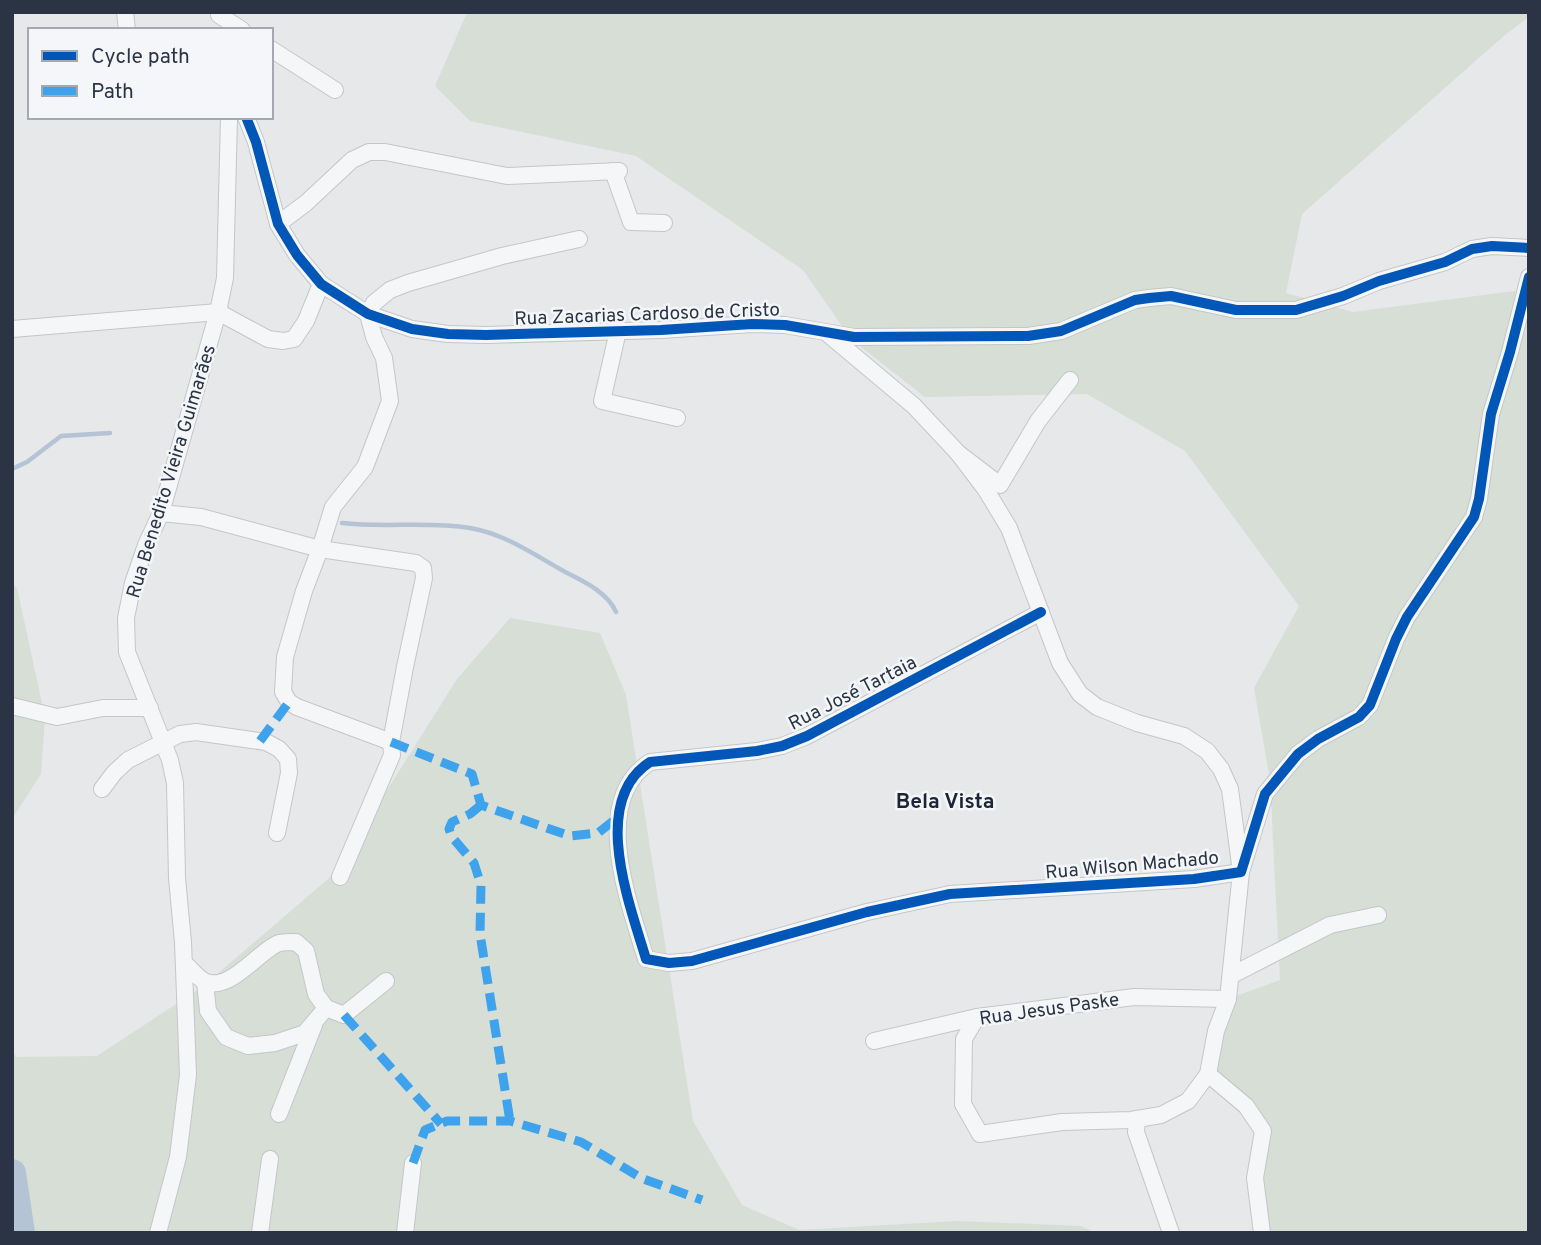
<svg xmlns="http://www.w3.org/2000/svg" width="1541" height="1245" font-family="Overpass,sans-serif">
  <style>
    .green { fill: #d6ded6 }
    .lines { fill: none; stroke-linecap: round; stroke-linejoin: round }
    .stream { stroke: #b4c4d5; stroke-width: 4.5 }
    .river { stroke: #b4c4d5; stroke-width: 28 }
    .minor-casing { stroke: #c4c6c8; stroke-width: 18 }
    .minor { stroke: #f5f6f7; stroke-width: 16 }
    .quiet { stroke: #3ea3ec; stroke-width: 9; stroke-dasharray: 18 9; stroke-linecap: butt }
    .cycleway-casing { stroke: #f4f6f9; stroke-width: 15 }
    .cycleway { stroke: #0057b8; stroke-width: 10 }
    .labels { text-anchor: middle; stroke-width: 5; stroke-linejoin: round; paint-order: stroke }
    .street-label { font-size: 19px; fill: #2b3445; stroke: #f4f6f9 }
    .neighbourhood-label { font-size: 21px; font-weight: bold; fill: #1d2536; stroke: #f4f6f9 }
  </style>
  <rect width="100%" height="100%" fill="#e6e8ea"/>
  <!-- green -->
  <g class="green">
    <polygon points="471,12 1529,12 1529,17 1505,35 1302,214 1286,293 1353,312 1529,289 1529,1233 1261,1233 1261,1143 1265,1119 1208,1074 1228,999 1280,980 1270,780 1254,688 1299,606 1185,451 1087,394 925,397 851,339 803,270 636,156 470,121 435,86 466,15"/>
    <polygon points="12,584 17,588 45,717 41,774 12,819"/>
    <polygon points="510,618 600,633 626,695 693,1121 742,1205 799,1230 958,1221 1081,1226 1096,1233 12,1233 12,1052 17,1057 97,1056 202,987 335,873 457,679"/>
  </g>
  <g class="lines">
    <!-- stream -->
    <g class="stream">
      <polyline points="12,469 27,462 61,436 110,433"/>
      <path d="M 342,523 C 385,528 428,521 470,528 C 506,534 536,556 567,573 C 585,582 608,593 616,612"/>
    </g>
    <!-- river -->
    <polyline class="river" points="12,1173 21,1233"/>
    <!-- minor casing -->
    <g class="minor-casing">
      <g id="minor">
        <polyline points="125,12 127,30"/>
        <polyline points="219,15 242,30"/>
        <polyline points="271,49 335,90"/>
        <polyline points="246,117 256,142 278,224 297,255 321,284 368,314 412,329 448,334 486,335 661,330 752,324 785,325 854,337 1028,336 1061,331 1135,300 1149,298 1171,296 1236,310 1296,310 1343,296 1379,281 1445,262 1472,249 1492,246 1529,248"/>
        <polyline points="613,171 631,222 664,223"/>
        <polyline points="278,224 306,203 352,160 369,152 385,152 507,176 619,171"/>
        <polyline points="12,329 218,312 268,339 283,341 294,339 306,321 321,284"/>
        <polyline points="618,331 602,401 677,418"/>
        <polyline points="828,334 914,406 958,453 1000,485 1038,421 1070,380"/>
        <polyline points="958,453 986,490 1009,528 1060,663 1080,694 1097,707 1137,723 1184,736 1207,751 1221,769 1230,789 1241,872 1228,999 1216,1031 1208,1074 1188,1101 1161,1115 1131,1120 1062,1122 980,1134 963,1104 964,1039 977,1017"/>
        <polyline points="161,513 201,517 320,549 304,591 285,657 283,692 289,702 297,707 391,742"/>
        <path d="M 1041,612 L 807,736 L 782,746 L 757,751 L 650,762 C 589,801 630,905 646,959 L 669,963 L 692,961 L 867,912 L 950,894 L 1194,879 L 1241,872 L 1265,794 L 1298,754 L 1318,739 L 1359,717 L 1370,705 L 1396,639 L 1407,617 L 1474,517 L 1479,499 L 1491,414 L 1510,352 L 1529,277"/>
        <polyline points="12,706 57,717 103,708 150,708"/>
        <polyline points="102,789 114,773 128,760 180,734 196,732 266,742 279,749 288,759 289,773 277,833"/>
        <polyline points="340,877 392,755 391,742 405,667 424,578 423,568 416,563 320,549 333,507 365,467 390,401 384,358 374,337 368,314 374,303 390,290 408,283 502,256 579,239"/>
        <path d="M 184,963 C 190,968 197,977 204,981 C 229,994 258,951 279,943 C 284,942 290,942 296,942 L 306,951 L 316,994 L 326,1008 L 344,1015 L 386,981"/>
        <polyline points="1232,975 1330,925 1378,915"/>
        <polyline points="205,982 208,1011 226,1037 248,1046 275,1043 305,1033 326,1008"/>
        <polyline points="874,1041 977,1017 1134,997 1228,999"/>
        <polyline points="1208,1074 1246,1106 1263,1131 1255,1178 1262,1233"/>
        <polyline points="279,1114 314,1025"/>
        <polyline points="1137,1119 1136,1132 1171,1233"/>
        <polyline points="158,1233 178,1157 188,1075 183,942 177,878 175,783 170,760 127,652 126,618 133,583 146,545 161,513 218,312 225,278 229,117"/>
        <polyline points="260,1233 270,1159"/>
        <polyline points="405,1233 413,1163"/>
      </g>
    </g>
    <!-- minor -->
    <use href="#minor" class="minor"/>
    <!-- quiet -->
    <g class="quiet">
      <polyline points="260,741 289,702"/>
      <polyline points="391,742 472,774 481,805 570,836 598,833 617,818"/>
      <polyline points="481,805 470,814 452,822 449,829 452,837 474,863 481,885 480,934 510,1121"/>
      <polyline points="344,1015 441,1124"/>
      <polyline points="413,1163 425,1130 447,1121 510,1121 581,1142 641,1178 702,1200"/>
    </g>
    <!-- cycleway casing -->
    <g class="cycleway-casing">
      <g id="cycleway">
        <polyline points="246,117 256,142 278,224 297,255 321,284 368,314 412,329 448,334 486,335 661,330 752,324 785,325 854,337 1028,336 1061,331 1135,300 1149,298 1171,296 1236,310 1296,310 1343,296 1379,281 1445,262 1472,249 1492,246 1529,248"/>
        <path d="M 1041,612 L 807,736 L 782,746 L 757,751 L 650,762 C 589,801 630,905 646,959 L 669,963 L 692,961 L 867,912 L 950,894 L 1194,879 L 1241,872 L 1265,794 L 1298,754 L 1318,739 L 1359,717 L 1370,705 L 1396,639 L 1407,617 L 1474,517 L 1479,499 L 1491,414 L 1510,352 L 1529,277"/>
      </g>
    </g>
    <!-- cycleway -->
    <use href="#cycleway" class="cycleway"/>
  </g>
  <g class="labels">
    <!-- street labels -->
    <g class="street-label">
      <text transform="translate(647 313) rotate(-2)" y="7">Rua Zacarias Cardoso de Cristo</text>
      <text transform="translate(170 471) rotate(-73)" y="7">Rua Benedito Vieira Guimarães</text>
      <text transform="translate(852 692) rotate(-27)" y="7">Rua José Tartaia</text>
      <text transform="translate(1132 864) rotate(-5)" y="7">Rua Wilson Machado</text>
      <text transform="translate(1049 1008) rotate(-8)" y="7">Rua Jesus Paske</text>
    </g>
    <!-- neighbourhood labels -->
    <g class="neighbourhood-label">
      <text x="945" y="808">Bela Vista</text>
    </g>
  </g>
  <!-- border -->
  <rect width="1541" height="1245" fill="none" stroke="#2b3445" stroke-width="28"/>
  <!-- legend -->
  <rect x="28" y="28" width="245" height="91" fill="#f4f6f9" stroke="#a4a8b1" stroke-width="2"/>
  <rect x="42" y="51" width="35" height="10" fill="#0057b8" stroke="#a4a8b1" stroke-width="2"/>
  <text x="91" y="63" font-size="21" fill="#2b3445">Cycle path</text>
  <rect x="42" y="86" width="35" height="10" fill="#3ea3ec" stroke="#a4a8b1" stroke-width="2"/>
  <text x="91" y="98" font-size="21" fill="#2b3445">Path</text>
</svg>
